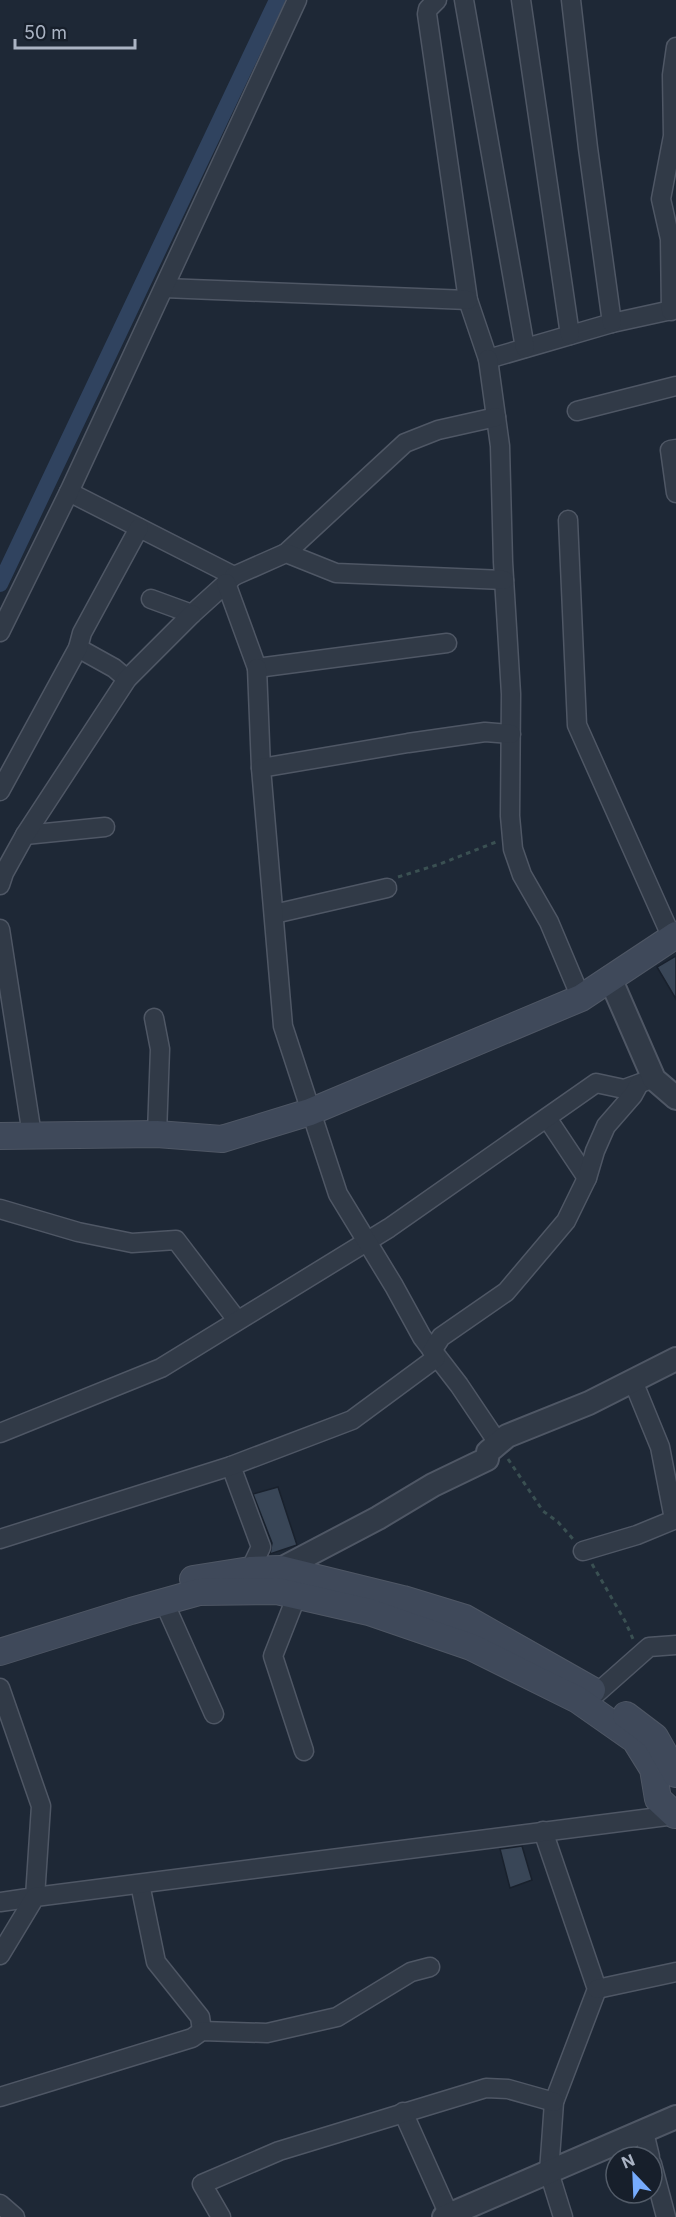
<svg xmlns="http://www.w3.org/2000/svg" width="676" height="2217" font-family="Inter,sans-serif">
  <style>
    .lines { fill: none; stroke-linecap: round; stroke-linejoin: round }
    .canal { stroke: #30435f; stroke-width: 16 }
    .building { fill: #394657; stroke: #19212d; stroke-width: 1.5 }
    .minor-casing { stroke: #4f5765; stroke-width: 21 }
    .tertiary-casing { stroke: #4f5765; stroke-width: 26 }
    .secondary-casing { stroke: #4f5765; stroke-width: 28 }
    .path { stroke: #3a5052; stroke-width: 3; stroke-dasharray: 4.5 4.5; stroke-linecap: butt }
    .minor { stroke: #313a47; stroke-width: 18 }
    .tertiary { stroke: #313a47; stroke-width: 22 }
    .secondary { stroke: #3f495a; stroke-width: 26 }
  </style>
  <rect width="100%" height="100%" fill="#1e2836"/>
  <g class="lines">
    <!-- canal -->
    <polyline class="canal" points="0,584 277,0"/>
  </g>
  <!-- building -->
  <g class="building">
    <polygon points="676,956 676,999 657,967"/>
    <polygon points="278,1487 297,1545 270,1554 272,1543 253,1494"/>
    <polygon points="522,1846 532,1880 510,1888 500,1849"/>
  </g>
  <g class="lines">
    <!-- minor casing -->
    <g class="minor-casing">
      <g id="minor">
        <polyline points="437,0 428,9 427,14 468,300 488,359 612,323 676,309"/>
        <polyline points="464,0 525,348"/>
        <polyline points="521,0 570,335"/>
        <polyline points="571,0 588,148 612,323"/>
        <polyline points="164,288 468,300"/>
        <polyline points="671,311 670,239 661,199 673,136 672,75 676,47"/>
        <polyline points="488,359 500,446 503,562 511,694 510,816 513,849 522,875 549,922 581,998"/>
        <polyline points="577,411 676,386"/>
        <polyline points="676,449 670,450 676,493"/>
        <polyline points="69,492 234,576 192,614 151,599"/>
        <polyline points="568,520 577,725 672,938"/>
        <polyline points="286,553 405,443 438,430 496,417"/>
        <polyline points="234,576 286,553 336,573 504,580"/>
        <polyline points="226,583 257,668 447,643"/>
        <polyline points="0,632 69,492 297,0"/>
        <polyline points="78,648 114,668 127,679"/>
        <polyline points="257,668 261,768"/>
        <polyline points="0,791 78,648 82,633 139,528"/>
        <polyline points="25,835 105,827"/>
        <polyline points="0,885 4,873 25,835 127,679 192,614"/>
        <polyline points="274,914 387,888"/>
        <polyline points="0,929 32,1135"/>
        <polyline points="154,1018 160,1049 157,1134"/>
        <polyline points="547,1118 587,1178"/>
        <polyline points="0,1209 78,1232 132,1243 176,1240 237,1320"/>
        <polyline points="633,1381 660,1447 674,1519"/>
        <polyline points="0,1433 161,1368 389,1228 596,1083 624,1089 646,1081"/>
        <polyline points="498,1443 459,1385 422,1337 394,1286 338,1194 283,1026 261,768 408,743 485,732 511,734"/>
        <polyline points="231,1466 261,1547 250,1570"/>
        <polyline points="0,1539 231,1466 352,1420 436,1358 432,1351 441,1337 506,1292 566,1221 587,1178 595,1151 606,1126 633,1095 639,1084"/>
        <polyline points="583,1551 637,1535 676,1519"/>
        <polyline points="297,1595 273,1656 304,1751"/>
        <polyline points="164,1602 214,1714"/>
        <polyline points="0,1688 41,1806 35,1897 0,1902"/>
        <polyline points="597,1693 649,1647 676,1645"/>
        <polyline points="543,1831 597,1989 554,2102 549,2172 563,2217"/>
        <polyline points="140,1884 156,1962 200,2017 202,2031"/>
        <polyline points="0,1955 35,1897 675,1815"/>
        <polyline points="597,1989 676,1972"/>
        <polyline points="0,2097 192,2038 202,2031 267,2033 337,2017 411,1972 430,1967"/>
        <polyline points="403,2112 449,2215"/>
        <polyline points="644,2132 650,2157"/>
        <polyline points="652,2164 666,2217"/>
        <polyline points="0,2204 15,2217"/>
        <polyline points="221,2217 202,2184 279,2151 486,2088 508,2089 554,2102"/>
      </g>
    </g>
    <!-- tertiary casing -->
    <g class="tertiary-casing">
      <g id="tertiary">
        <polyline points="610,978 654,1079 676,1098"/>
        <polyline points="281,1569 378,1518 433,1485 487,1459 488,1452 507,1436 589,1403 676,1359"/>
        <polyline points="444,2217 676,2117"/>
      </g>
    </g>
    <!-- secondary casing -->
    <g class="secondary-casing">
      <g id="secondary">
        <polyline points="0,1136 157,1134 222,1139 310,1112 581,998 676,935"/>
        <polyline points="193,1579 250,1570 281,1569 403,1599 465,1618 592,1690"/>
        <polyline points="0,1652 131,1611 199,1592 277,1591 369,1612 471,1647 578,1700 635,1740 653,1769 658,1799 675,1815"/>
        <polyline points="626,1715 655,1737 676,1774"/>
      </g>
    </g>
    <!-- path -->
    <g class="path">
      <polyline points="398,877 440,864 496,842"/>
      <polyline points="508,1459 543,1511 558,1522 573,1539"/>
      <polyline points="592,1564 625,1621 633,1639"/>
    </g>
    <!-- minor -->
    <use href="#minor" class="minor"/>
    <!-- tertiary -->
    <use href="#tertiary" class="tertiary"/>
    <!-- secondary -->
    <use href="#secondary" class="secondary"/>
  </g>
  <!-- north arrow -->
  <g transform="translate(634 2175) rotate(337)"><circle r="28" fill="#171f2b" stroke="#525b68" stroke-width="1.5"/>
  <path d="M0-4.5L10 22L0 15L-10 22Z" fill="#76abfd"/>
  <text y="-9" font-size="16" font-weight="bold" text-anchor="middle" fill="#abb4c4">N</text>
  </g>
  <!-- scale -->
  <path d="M15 39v9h120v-9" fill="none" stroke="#abb4c4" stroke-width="3"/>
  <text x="24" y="39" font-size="18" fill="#abb4c4" stroke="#171f2b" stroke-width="4.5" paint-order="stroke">50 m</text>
</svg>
